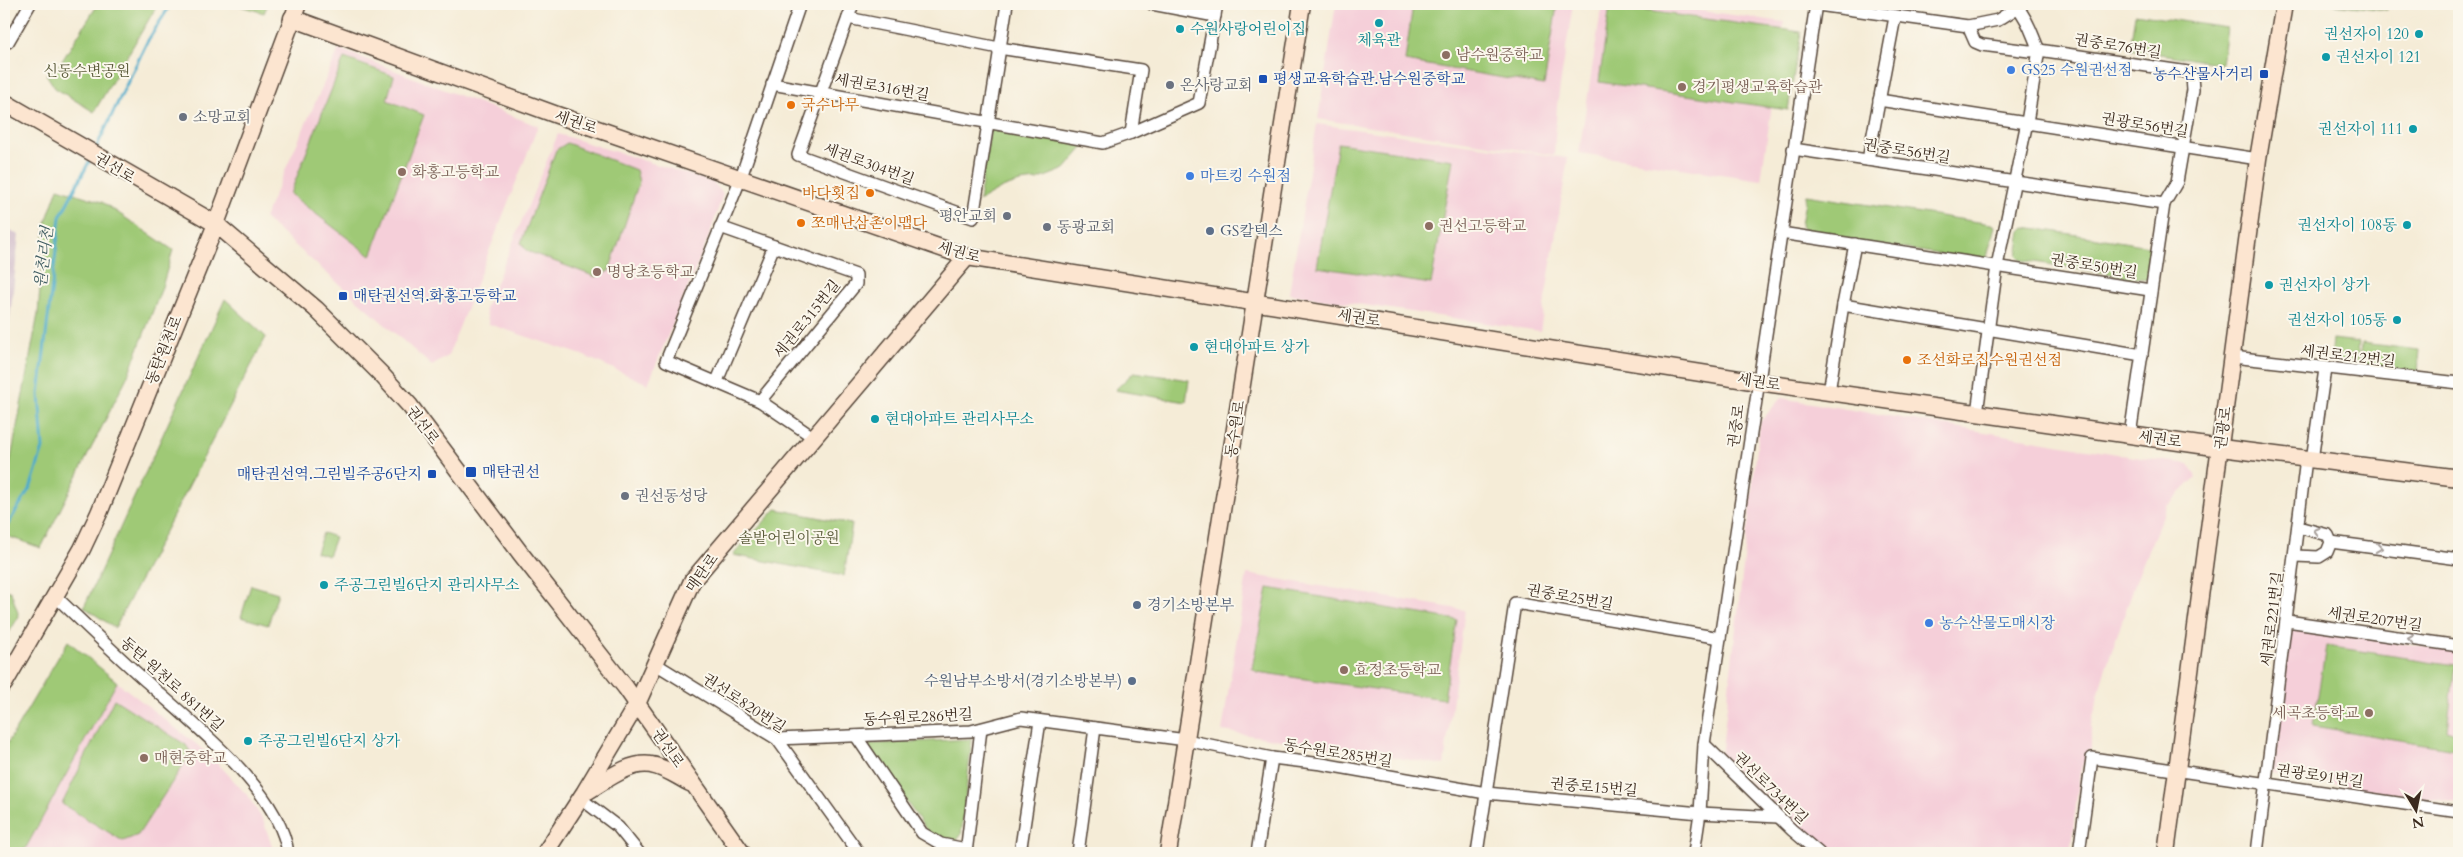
<svg xmlns="http://www.w3.org/2000/svg" width="2463" height="857" font-family="Cardo,'Noto Serif KR',serif">
  <style>
    .built { fill: #f5cfd9 }
    .industrial { fill: #d1bdcb }
    .green { fill: #9fc976; stroke: #6d7a4a }
    .lines { fill: none; stroke-linecap: round; stroke-linejoin: round }
    .stream { stroke: #4babca; stroke-width: 3 }
    .street-casing { stroke: #57473a; stroke-width: 14 }
    .secondary-casing { stroke: #57473a; stroke-width: 19 }
    .street { stroke: #fff; stroke-width: 11 }
    .secondary { stroke: #fce5d0; stroke-width: 16 }
    .oneway { stroke: #a79f9a }
    .culture-dot { fill: #0f9aa8; stroke: #fbf7ec; stroke-width: 2 }
    .education-dot { fill: #8d6e63; stroke: #fbf7ec; stroke-width: 2 }
    .shop-dot { fill: #3f7fe0; stroke: #fbf7ec; stroke-width: 2 }
    .transit-dot { fill: #1a4fb4; stroke: #fbf7ec; stroke-width: 2 }
    .worship-dot { fill: #6b7280; stroke: #fbf7ec; stroke-width: 2 }
    .food-dot { fill: #e8710a; stroke: #fbf7ec; stroke-width: 2 }
    .service-dot { fill: #5c6f8a; stroke: #fbf7ec; stroke-width: 2 }
    .labels { text-anchor: middle; stroke-width: 4; stroke-linejoin: round; paint-order: stroke }
    .culture-label { font-size: 15px; fill: #0d838f; stroke: #fbf7ec; text-anchor: start }
    .street-label { font-size: 15px; fill: #3b2a1e; stroke: #fbf7ec }
    .education-label { font-size: 15px; fill: #785e54; stroke: #fbf7ec; text-anchor: start }
    .shop-label { font-size: 15px; fill: #366cbe; stroke: #fbf7ec; text-anchor: start }
    .park-label { font-size: 15px; fill: #595a38; stroke: #fbf7ec }
    .transit-label { font-size: 15px; fill: #164399; stroke: #fbf7ec; text-anchor: start }
    .worship-label { font-size: 15px; fill: #5b616d; stroke: #fbf7ec; text-anchor: start }
    .food-label { font-size: 15px; fill: #c56008; stroke: #fbf7ec; text-anchor: start }
    .service-label { font-size: 15px; fill: #4e5e75; stroke: #fbf7ec; text-anchor: start }
    .water-label { font-size: 16px; font-style: italic; fill: #415e63; stroke: #fbf7ec }
  </style>
  <rect width="100%" height="100%" fill="#fbf7ec"/>
  <filter id="ink" filterUnits="userSpaceOnUse"><feTurbulence type="fractalNoise" baseFrequency=".02" numOctaves="2"/><feDisplacementMap in="SourceGraphic" scale="10" xChannelSelector="R" yChannelSelector="G"/><feConvolveMatrix kernelMatrix="1 2 1 2 8 2 1 2 1" color-interpolation-filters="sRGB"/></filter>
  <filter id="wash" filterUnits="userSpaceOnUse"><feTurbulence type="fractalNoise" baseFrequency=".0096" numOctaves="4" result="noise"/><feDisplacementMap in="SourceGraphic" scale="20" xChannelSelector="R" yChannelSelector="G"/><feGaussianBlur stdDeviation="1.12" result="paint"/><feColorMatrix in="noise" values="0 0 0 0 0 0 0 0 0 0 0 0 0 0 0 0 0 1.4 0 .05"/><feComposite in="paint" operator="in"/></filter>
  <g filter="url(#wash)">
    <rect width="100%" height="100%" fill="#f5ecd7"/>
    <!-- built -->
    <g class="built">
      <polygon points="1336,4 1573,4 1557,105 1554,155 1318,119"/>
      <polygon points="1602,4 1651,4 1784,22 1761,180 1579,153"/>
      <polygon points="339,49 538,126 448,356 432,366 264,218"/>
      <polygon points="1317,124 1568,158 1540,331 1289,294"/>
      <polygon points="558,134 713,182 723,194 709,236 648,384 582,355 489,324 485,309"/>
      <polygon points="1781,398 2141,458 2189,464 2196,477 2167,506 2139,572 2104,673 2091,725 2091,747 2080,772 2070,853 1831,853 1721,757 1760,422"/>
      <polygon points="1247,574 1465,610 1444,765 1222,731"/>
      <polygon points="2289,626 2459,652 2459,804 2271,774"/>
      <polygon points="117,682 200,747 224,770 247,795 263,820 273,849 270,853 23,852"/>
    </g>
    <!-- industrial -->
    <polygon class="industrial" points="4,228 19,235 4,372"/>
    <!-- green -->
    <g class="green">
      <polygon points="98,4 158,4 94,112 55,88 46,74 60,64"/>
      <polygon points="234,4 268,4 264,13"/>
      <polygon points="1413,4 1543,4 1557,6 1544,85 1405,61"/>
      <polygon points="2333,4 2387,4 2387,10"/>
      <polygon points="1610,6 1801,32 1788,110 1599,82"/>
      <polygon points="2135,14 2227,28 2222,64 2130,49"/>
      <polygon points="344,58 394,76 387,100 424,115 371,256 290,194"/>
      <polygon points="991,124 1088,142 1065,169 1037,180 1020,182 1002,188 979,201"/>
      <polygon points="567,143 636,170 639,182 609,271 596,277 527,251 521,243 556,150"/>
      <polygon points="1338,143 1453,160 1431,284 1317,267"/>
      <polygon points="58,188 102,202 173,250 161,290 128,375 41,548 4,535 4,485 7,480 38,314 45,225"/>
      <polygon points="1806,195 1991,224 1995,226 1986,261 1805,234 1801,225"/>
      <polygon points="2025,227 2156,247 2151,280 2021,260 2017,256 2021,231"/>
      <polygon points="225,299 266,337 115,628 84,607"/>
      <polygon points="2332,339 2359,342 2357,363 2330,360"/>
      <polygon points="2362,343 2419,350 2417,372 2360,365"/>
      <polygon points="1134,372 1189,380 1186,402 1115,390"/>
      <polygon points="776,509 852,524 844,576 733,555"/>
      <polygon points="323,533 335,537 328,556 316,552"/>
      <polygon points="251,585 278,593 268,625 241,617"/>
      <polygon points="1268,588 1457,620 1444,699 1257,672 1252,668"/>
      <polygon points="4,589 11,592 19,616 4,641"/>
      <polygon points="68,641 117,682 23,853 4,853 4,749"/>
      <polygon points="2326,646 2455,665 2447,730 2457,734 2455,749 2313,726"/>
      <polygon points="114,699 186,745 191,753 138,835 123,841 62,804"/>
      <polygon points="972,739 961,835 954,844 928,832 870,751 869,744"/>
    </g>
    <g class="lines">
      <!-- stream -->
      <g class="stream">
        <polyline points="95,150 147,42 171,4"/>
        <polyline points="4,531 31,486 43,448 39,394 60,217 91,158"/>
      </g>
    </g>
  </g>
  <g filter="url(#ink)">
    <g class="lines">
      <!-- street casing -->
      <g class="street-casing">
        <g id="street">
          <polyline points="800,4 740,180 666,361 760,401 813,437"/>
          <polyline points="1007,4 973,218 798,155 848,18 999,48 1141,70 1131,133"/>
          <polyline points="1152,4 1215,16"/>
          <polyline points="1811,4 1968,26 1998,20 2023,4"/>
          <path d="M 2018,8 C 2029,21 2032,35 2039,50"/>
          <polyline points="848,18 853,4"/>
          <polyline points="4,39 8,42 30,4"/>
          <polyline points="772,84 1103,143 1131,133 1199,103 1217,4"/>
          <polyline points="1879,100 2258,159"/>
          <polyline points="1793,149 2164,204 2177,182 2193,90 2192,76 2188,72 2039,50 2029,51 1982,45 1975,42 1968,26"/>
          <polyline points="1868,160 1895,17"/>
          <polyline points="720,227 856,275 856,284 760,401"/>
          <polyline points="1781,233 2150,290"/>
          <polyline points="1855,244 1843,305 2142,355"/>
          <polyline points="2233,357 2459,383"/>
          <polyline points="717,381 774,246"/>
          <polyline points="1829,392 1843,305"/>
          <polyline points="1977,413 1997,266 2027,122 2039,50"/>
          <polyline points="2130,435 2164,204"/>
          <polyline points="2312,460 2325,369"/>
          <polyline points="2331,542 2459,559"/>
          <polyline points="2295,556 2319,557 2327,552 2331,542 2328,535 2298,527"/>
          <path d="M 55,596 C 85,624 115,654 147,682 C 192,724 279,789 288,853"/>
          <polyline points="2287,621 2459,646"/>
          <polyline points="654,663 777,739 859,853"/>
          <polyline points="856,736 922,833 941,844 966,849"/>
          <polyline points="777,739 971,731 1021,718 1186,740 1272,758 1322,764 1486,793 1700,813 1778,817"/>
          <polyline points="1704,744 1792,830 1819,853"/>
          <polyline points="580,798 618,827 639,853"/>
          <polyline points="966,853 981,729"/>
          <polyline points="1020,853 1040,721"/>
          <polyline points="1078,853 1095,728"/>
          <polyline points="1257,853 1272,758"/>
          <polyline points="1477,853 1515,603 1720,638"/>
          <polyline points="1694,853 1700,813 1704,744 1816,4"/>
          <polyline points="2079,853 2092,758 2459,812"/>
          <polyline points="2257,853 2306,459"/>
        </g>
      </g>
      <!-- secondary casing -->
      <g class="secondary-casing">
        <g id="secondary">
          <polyline points="292,18 557,115 967,257 1758,382 2221,448 2459,478"/>
          <polyline points="4,102 216,224 316,309 380,373 410,406 521,554 626,688 742,853"/>
          <polyline points="4,684 82,549 99,513 216,224 298,4"/>
          <path d="M 586,792 C 604,782 629,761 651,765 C 665,767 678,777 690,783"/>
          <polyline points="545,853 584,793 637,704 692,581 967,257"/>
          <polyline points="1168,853 1302,4"/>
          <polyline points="2166,853 2258,159 2284,4"/>
        </g>
      </g>
      <!-- street -->
      <use href="#street" class="street"/>
      <!-- secondary -->
      <use href="#secondary" class="secondary"/>
    </g>
    <!-- one-way arrows -->
    <defs><path id="oneway-chevron" d="M-2-3.5L2.5 0L-2 3.5" fill="none" stroke-width="1.6" stroke-linecap="round" stroke-linejoin="round" transform="scale(1.25)"/></defs>
    <g class="oneway">
      <use href="#oneway-chevron" transform="translate(2317 531) rotate(-163)"/>
      <use href="#oneway-chevron" transform="translate(2379 548) rotate(8)"/>
      <use href="#oneway-chevron" transform="translate(2411 639) rotate(-172)"/>
    </g>
  </g>
  <!-- markers -->
  <g class="culture-dot">
    <circle cx="1379" cy="23" r="5"/>
    <circle cx="1180" cy="29" r="5"/>
    <circle cx="2419" cy="34" r="5"/>
    <circle cx="2326" cy="57" r="5"/>
    <circle cx="2413" cy="129" r="5"/>
    <circle cx="2407" cy="225" r="5"/>
    <circle cx="2269" cy="285" r="5"/>
    <circle cx="2397" cy="320" r="5"/>
    <circle cx="1194" cy="347" r="5"/>
    <circle cx="875" cy="419" r="5"/>
    <circle cx="324" cy="585" r="5"/>
    <circle cx="248" cy="741" r="5"/>
  </g>
  <g class="education-dot">
    <circle cx="1446" cy="55" r="5"/>
    <circle cx="1682" cy="87" r="5"/>
    <circle cx="402" cy="172" r="5"/>
    <circle cx="1429" cy="226" r="5"/>
    <circle cx="597" cy="272" r="5"/>
    <circle cx="1344" cy="670" r="5"/>
    <circle cx="2369" cy="713" r="5"/>
    <circle cx="144" cy="758" r="5"/>
  </g>
  <g class="shop-dot">
    <circle cx="2011" cy="70" r="5"/>
    <circle cx="1190" cy="176" r="5"/>
    <circle cx="1929" cy="623" r="5"/>
  </g>
  <g class="transit-dot">
    <rect x="2259" y="69" width="10" height="10" rx="2.5"/>
    <rect x="1258" y="74" width="10" height="10" rx="2.5"/>
    <rect x="338" y="291" width="10" height="10" rx="2.5"/>
    <rect x="465" y="466" width="12" height="12" rx="2.5"/>
    <rect x="427" y="469" width="10" height="10" rx="2.5"/>
  </g>
  <g class="worship-dot">
    <circle cx="1170" cy="85" r="5"/>
    <circle cx="183" cy="117" r="5"/>
    <circle cx="1007" cy="216" r="5"/>
    <circle cx="1047" cy="227" r="5"/>
    <circle cx="625" cy="496" r="5"/>
  </g>
  <g class="food-dot">
    <circle cx="791" cy="105" r="5"/>
    <circle cx="870" cy="193" r="5"/>
    <circle cx="801" cy="223" r="5"/>
    <circle cx="1907" cy="360" r="5"/>
  </g>
  <g class="service-dot">
    <circle cx="1210" cy="231" r="5"/>
    <circle cx="1137" cy="605" r="5"/>
    <circle cx="1132" cy="681" r="5"/>
  </g>
  <g class="labels">
    <!-- culture labels -->
    <g class="culture-label">
      <text x="1190" y="34">수원사랑어린이집</text>
      <text x="2409" y="39" text-anchor="end">권선자이 120</text>
      <text x="1379" y="45" text-anchor="middle">체육관</text>
      <text x="2336" y="62">권선자이 121</text>
      <text x="2403" y="134" text-anchor="end">권선자이 111</text>
      <text x="2397" y="230" text-anchor="end">권선자이 108동</text>
      <text x="2279" y="290">권선자이 상가</text>
      <text x="2387" y="325" text-anchor="end">권선자이 105동</text>
      <text x="1204" y="352">현대아파트 상가</text>
      <text x="885" y="424">현대아파트 관리사무소</text>
      <text x="334" y="590">주공그린빌6단지 관리사무소</text>
      <text x="258" y="746">주공그린빌6단지 상가</text>
    </g>
    <!-- street labels -->
    <g class="street-label">
      <text transform="translate(2118 46) rotate(9)" y="5">권중로76번길</text>
      <text transform="translate(882 87) rotate(10)" y="5">세권로316번길</text>
      <text transform="translate(576 122) rotate(19)" y="5">세권로</text>
      <text transform="translate(2145 125) rotate(9)" y="5">권광로56번길</text>
      <text transform="translate(1907 151) rotate(9)" y="5">권중로56번길</text>
      <text transform="translate(869 164) rotate(20)" y="5">세권로304번길</text>
      <text transform="translate(115 168) rotate(31)" y="5">권선로</text>
      <text transform="translate(959 252) rotate(15)" y="5">세권로</text>
      <text transform="translate(2094 266) rotate(9)" y="5">권중로50번길</text>
      <text transform="translate(1359 318) rotate(9)" y="5">세권로</text>
      <text transform="translate(807 319) rotate(-51)" y="5">세권로315번길</text>
      <text transform="translate(164 350) rotate(-68)" y="5">동탄원천로</text>
      <text transform="translate(2348 356) rotate(7)" y="5">세권로212번길</text>
      <text transform="translate(1759 382) rotate(9)" y="5">세권로</text>
      <text transform="translate(423 425) rotate(53)" y="5">권선로</text>
      <text transform="translate(1736 426) rotate(-82)" y="5">권중로</text>
      <text transform="translate(2223 428) rotate(-82)" y="5">권광로</text>
      <text transform="translate(1235 429) rotate(-81)" y="5">동수원로</text>
      <text transform="translate(2160 439) rotate(8)" y="5">세권로</text>
      <text transform="translate(702 573) rotate(-54)" y="5">매탄로</text>
      <text transform="translate(1570 597) rotate(10)" y="5">권중로25번길</text>
      <text transform="translate(2272 619) rotate(-83)" y="5">세권로221번길</text>
      <text transform="translate(2375 619) rotate(8)" y="5">세권로207번길</text>
      <text transform="translate(172 684) rotate(42)" y="5">동탄 원천로 881번길</text>
      <text transform="translate(744 703) rotate(33)" y="5">권선로820번길</text>
      <text transform="translate(918 717) rotate(-3)" y="5">동수원로286번길</text>
      <text transform="translate(668 748) rotate(55)" y="5">권선로</text>
      <text transform="translate(1338 753) rotate(9)" y="5">동수원로285번길</text>
      <text transform="translate(2320 776) rotate(8)" y="5">권광로91번길</text>
      <text transform="translate(1594 787) rotate(5)" y="5">권중로15번길</text>
      <text transform="translate(1771 788) rotate(44)" y="5">권선로734번길</text>
    </g>
    <!-- education labels -->
    <g class="education-label">
      <text x="1456" y="60">남수원중학교</text>
      <text x="1692" y="92">경기평생교육학습관</text>
      <text x="412" y="177">화홍고등학교</text>
      <text x="1439" y="231">권선고등학교</text>
      <text x="607" y="277">명당초등학교</text>
      <text x="1354" y="675">효정초등학교</text>
      <text x="2359" y="718" text-anchor="end">세곡초등학교</text>
      <text x="154" y="763">매현중학교</text>
    </g>
    <!-- shop labels -->
    <g class="shop-label">
      <text x="2021" y="75">GS25 수원권선점</text>
      <text x="1200" y="181">마트킹 수원점</text>
      <text x="1939" y="628">농수산물도매시장</text>
    </g>
    <!-- park labels -->
    <g class="park-label">
      <text x="87" y="76">신동수변공원</text>
      <text x="789" y="543">솔밭어린이공원</text>
    </g>
    <!-- transit labels -->
    <g class="transit-label">
      <text x="2254" y="79" text-anchor="end">농수산물사거리</text>
      <text x="1273" y="84">평생교육학습관.남수원중학교</text>
      <text x="353" y="301">매탄권선역.화홍고등학교</text>
      <text x="482" y="477">매탄권선</text>
      <text x="422" y="479" text-anchor="end">매탄권선역.그린빌주공6단지</text>
    </g>
    <!-- worship labels -->
    <g class="worship-label">
      <text x="1180" y="90">온사랑교회</text>
      <text x="193" y="122">소망교회</text>
      <text x="997" y="221" text-anchor="end">평안교회</text>
      <text x="1057" y="232">동광교회</text>
      <text x="635" y="501">권선동성당</text>
    </g>
    <!-- food labels -->
    <g class="food-label">
      <text x="801" y="110">국수나무</text>
      <text x="860" y="198" text-anchor="end">바다횟집</text>
      <text x="811" y="228">쪼매난삼촌이맵다</text>
      <text x="1917" y="365">조선화로집수원권선점</text>
    </g>
    <!-- service labels -->
    <g class="service-label">
      <text x="1220" y="236">GS칼텍스</text>
      <text x="1147" y="610">경기소방본부</text>
      <text x="1122" y="686" text-anchor="end">수원남부소방서(경기소방본부)</text>
    </g>
    <!-- water labels -->
    <g class="water-label">
      <text transform="translate(43 257) rotate(-83)" y="6">원천리천</text>
    </g>
  </g>
  <!-- margin -->
  <rect width="2463" height="857" fill="none" stroke="#fbf7ec" stroke-width="20"/>
  <!-- north arrow -->
  <g transform="translate(2416 810) rotate(170)" stroke="#fbf7ec" stroke-width="4" paint-order="stroke">
  <path d="M0-4L9 19L0 12L-9 19Z" fill="#3b2a1e"/>
  <text y="-8" font-size="14" font-weight="bold" text-anchor="middle" fill="#3b2a1e">N</text>
  </g>
</svg>
